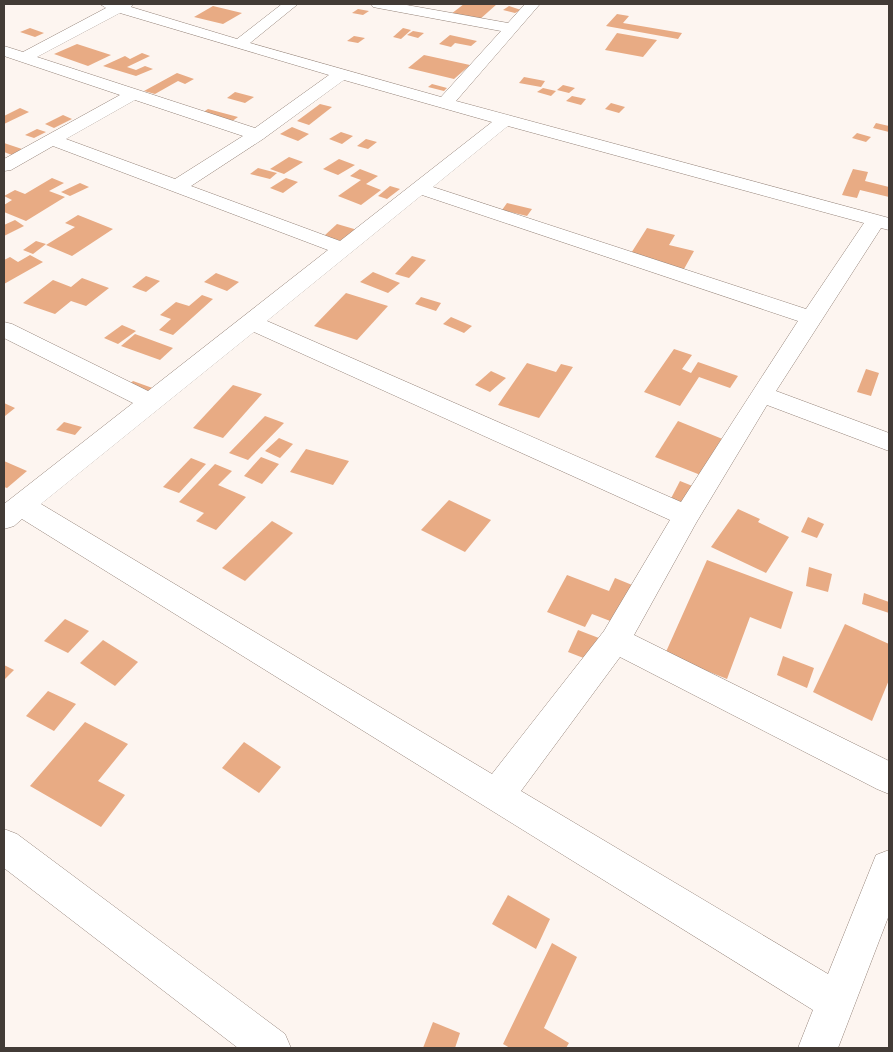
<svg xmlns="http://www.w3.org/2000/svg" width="893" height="1052" font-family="'Noto Serif',serif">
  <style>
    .building { fill: #e8ab84 }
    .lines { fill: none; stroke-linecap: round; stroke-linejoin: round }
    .minor-casing { stroke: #95847a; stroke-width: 1 }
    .minor { fill: #fff; fill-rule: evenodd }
  </style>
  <rect width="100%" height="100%" fill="#fdf5f0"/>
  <!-- building -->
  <g class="building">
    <polygon points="464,4 497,4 479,20 451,14"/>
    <polygon points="213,6 242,13 223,24 194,17"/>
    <polygon points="509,6 521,10 515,13 503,10"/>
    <polygon points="358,9 369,11 363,15 352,13"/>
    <polygon points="617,14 629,16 623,23 682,33 678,39 606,26"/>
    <polygon points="30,28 44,33 35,37 20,32"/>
    <polygon points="403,28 411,30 401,39 393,37"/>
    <polygon points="413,31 424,33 418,38 407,35"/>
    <polygon points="617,33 657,40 643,57 605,50"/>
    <polygon points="450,35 477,41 471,46 455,43 451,47 439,44"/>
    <polygon points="354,36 365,38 358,43 347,41"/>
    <polygon points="77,44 111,55 88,66 54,54"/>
    <polygon points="142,53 150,56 127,67 136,70 145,66 153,69 136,76 103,66 125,56 130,59"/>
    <polygon points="424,55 470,65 454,79 408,68"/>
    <polygon points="177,73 194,79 185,84 178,81 155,94 144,91"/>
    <polygon points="524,77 545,81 541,87 519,83"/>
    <polygon points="432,84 447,88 444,91 428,87"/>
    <polygon points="563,85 575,88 569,93 557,90"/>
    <polygon points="543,88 556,91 551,96 537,92"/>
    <polygon points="235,92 254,97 245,103 227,98"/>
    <polygon points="572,96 586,99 581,105 566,101"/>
    <polygon points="611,103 625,107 619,113 605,109"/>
    <polygon points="320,104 332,107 309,125 297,121"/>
    <polygon points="20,108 29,112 4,124 4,116"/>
    <polygon points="208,109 238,117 231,122 202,113"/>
    <polygon points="63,115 72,119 54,128 45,124"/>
    <polygon points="876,123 889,126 889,132 873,128"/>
    <polygon points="292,127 309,134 298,141 280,134"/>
    <polygon points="37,129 46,132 34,138 25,135"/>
    <polygon points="341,132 353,136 342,144 329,139"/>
    <polygon points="857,133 871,137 866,142 852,138"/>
    <polygon points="366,139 377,142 368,149 357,146"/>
    <polygon points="4,143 22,149 12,155 4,152"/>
    <polygon points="289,157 303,162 284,174 270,169"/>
    <polygon points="339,159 355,165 338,175 323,169"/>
    <polygon points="258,168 277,173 270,179 250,174"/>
    <polygon points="360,169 378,176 366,184 381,190 361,205 338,196 361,180 350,176"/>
    <polygon points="853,169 868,172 865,181 889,187 889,197 860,190 857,198 842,195"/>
    <polygon points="52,178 64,183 49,191 65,197 26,221 4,212 4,205 12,200 4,196 15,190 25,194"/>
    <polygon points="286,178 298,182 283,193 270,188"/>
    <polygon points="80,183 89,187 70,196 61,192"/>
    <polygon points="390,186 400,189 387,199 378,196"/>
    <polygon points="507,203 532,209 527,216 502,210"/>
    <polygon points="78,215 113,229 72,256 46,245 75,227 65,223"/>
    <polygon points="15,220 24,226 4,236 4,225"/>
    <polygon points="337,224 361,231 348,243 324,236"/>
    <polygon points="647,228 675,235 669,245 694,251 684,269 628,258"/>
    <polygon points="36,241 46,244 33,254 23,250"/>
    <polygon points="30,255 43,262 4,284 4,260 10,257 18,262"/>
    <polygon points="412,256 426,260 409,278 395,274"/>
    <polygon points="373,272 400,283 388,293 360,282"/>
    <polygon points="216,273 239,282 227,291 204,282"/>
    <polygon points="146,276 160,281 146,292 132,287"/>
    <polygon points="82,278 109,288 86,306 71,301 55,314 23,303 53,280 71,287"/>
    <polygon points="346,293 388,306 357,340 314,326"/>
    <polygon points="202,295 213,299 173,335 159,330 171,319 160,315 176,302 189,306"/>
    <polygon points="421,297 441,303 436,311 415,304"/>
    <polygon points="451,317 472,326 464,333 443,324"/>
    <polygon points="122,325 136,331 118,344 104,338"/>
    <polygon points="135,334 173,348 160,360 121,346"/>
    <polygon points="674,349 692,355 682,369 691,373 698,362 738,376 730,388 699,377 680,406 644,392"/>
    <polygon points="527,363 556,372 561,364 573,367 539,418 498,405"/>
    <polygon points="866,369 879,373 871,396 857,392"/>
    <polygon points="491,371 506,378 490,392 475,385"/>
    <polygon points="133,381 158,390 148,399 124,389"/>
    <polygon points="233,385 262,394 223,438 193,428"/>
    <polygon points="4,403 15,408 5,416 4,415"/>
    <polygon points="265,416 284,423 248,460 229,453"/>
    <polygon points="678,421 725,440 703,476 655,457"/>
    <polygon points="64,422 82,427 75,435 56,430"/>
    <polygon points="279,438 293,444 280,458 265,451"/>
    <polygon points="306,449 349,461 333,485 290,472"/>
    <polygon points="261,457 279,464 262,484 244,476"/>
    <polygon points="191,458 206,464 179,493 163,487"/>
    <polygon points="4,461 27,471 7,488 4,487"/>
    <polygon points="215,464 232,471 218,485 246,497 216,530 196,521 204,513 179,502"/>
    <polygon points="680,481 700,489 686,518 665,510"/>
    <polygon points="449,500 491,520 465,552 421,530"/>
    <polygon points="738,509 760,519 758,522 789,537 766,573 711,547"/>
    <polygon points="808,517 824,524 817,538 801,532"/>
    <polygon points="272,521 293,533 245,581 222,568"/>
    <polygon points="707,560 793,592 781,629 750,617 727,679 665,654"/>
    <polygon points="809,567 832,574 828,592 806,586"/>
    <polygon points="567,575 609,591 615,578 637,587 618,624 592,614 585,627 547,612"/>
    <polygon points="864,593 889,602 889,613 862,604"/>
    <polygon points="65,619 89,631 68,653 44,641"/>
    <polygon points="845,624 889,644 889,680 872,721 813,692"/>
    <polygon points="578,630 604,640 594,662 568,652"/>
    <polygon points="103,640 138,662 115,686 80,663"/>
    <polygon points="783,656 814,668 807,688 777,675"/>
    <polygon points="4,665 14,670 4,680"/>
    <polygon points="48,691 76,704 54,731 26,716"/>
    <polygon points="85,722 128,744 98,781 125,795 101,827 30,786"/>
    <polygon points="244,742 281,767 259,793 222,768"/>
    <polygon points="508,895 550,919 536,949 492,924"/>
    <polygon points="552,943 577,957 544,1028 569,1043 566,1048 510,1048 503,1044"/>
    <polygon points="433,1022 460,1033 455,1048 423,1048"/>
  </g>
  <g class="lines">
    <!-- minor casing -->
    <g class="minor-casing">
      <g id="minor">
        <path d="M 100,4 L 133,4 L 131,7 L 237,39 L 282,4 L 298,4 L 250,43 L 441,97 L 501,31 L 378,8 L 373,7 L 371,4 L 401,4 L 508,23 L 525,4 L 540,4 L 456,101 L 889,218 L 889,230 L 881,228 L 776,391 L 889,433 L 889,451 L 767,405 L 696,523 L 634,635 L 889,761 L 889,794 L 877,789 L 620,657 L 521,791 L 828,974 L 876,855 L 889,850 L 889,915 L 838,1048 L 798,1048 L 813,1010 L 22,519 L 14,526 L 4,529 L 4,504 L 133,403 L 4,338 L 4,322 L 12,324 L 148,391 L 328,250 L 53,146 L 11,170 L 4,171 L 4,159 L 120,95 L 4,56 L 4,46 L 23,52 L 106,8 ZM 120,13 L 329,75 L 255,128 L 37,57 ZM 344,80 L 492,122 L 340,241 L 191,186 L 263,139 ZM 135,100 L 243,136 L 175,179 L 66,139 ZM 508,126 L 864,223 L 806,309 L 433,187 ZM 422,195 L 798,321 L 681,502 L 267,321 ZM 254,332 L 670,520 L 604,631 L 492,774 L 41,504 Z"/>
        <polygon points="4,829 17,834 285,1034 291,1048 238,1048 4,868"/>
      </g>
    </g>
    <!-- minor -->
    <use href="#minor" class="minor"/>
  </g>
  <!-- border -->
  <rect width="893" height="1052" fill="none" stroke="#423b36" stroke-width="10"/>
</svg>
